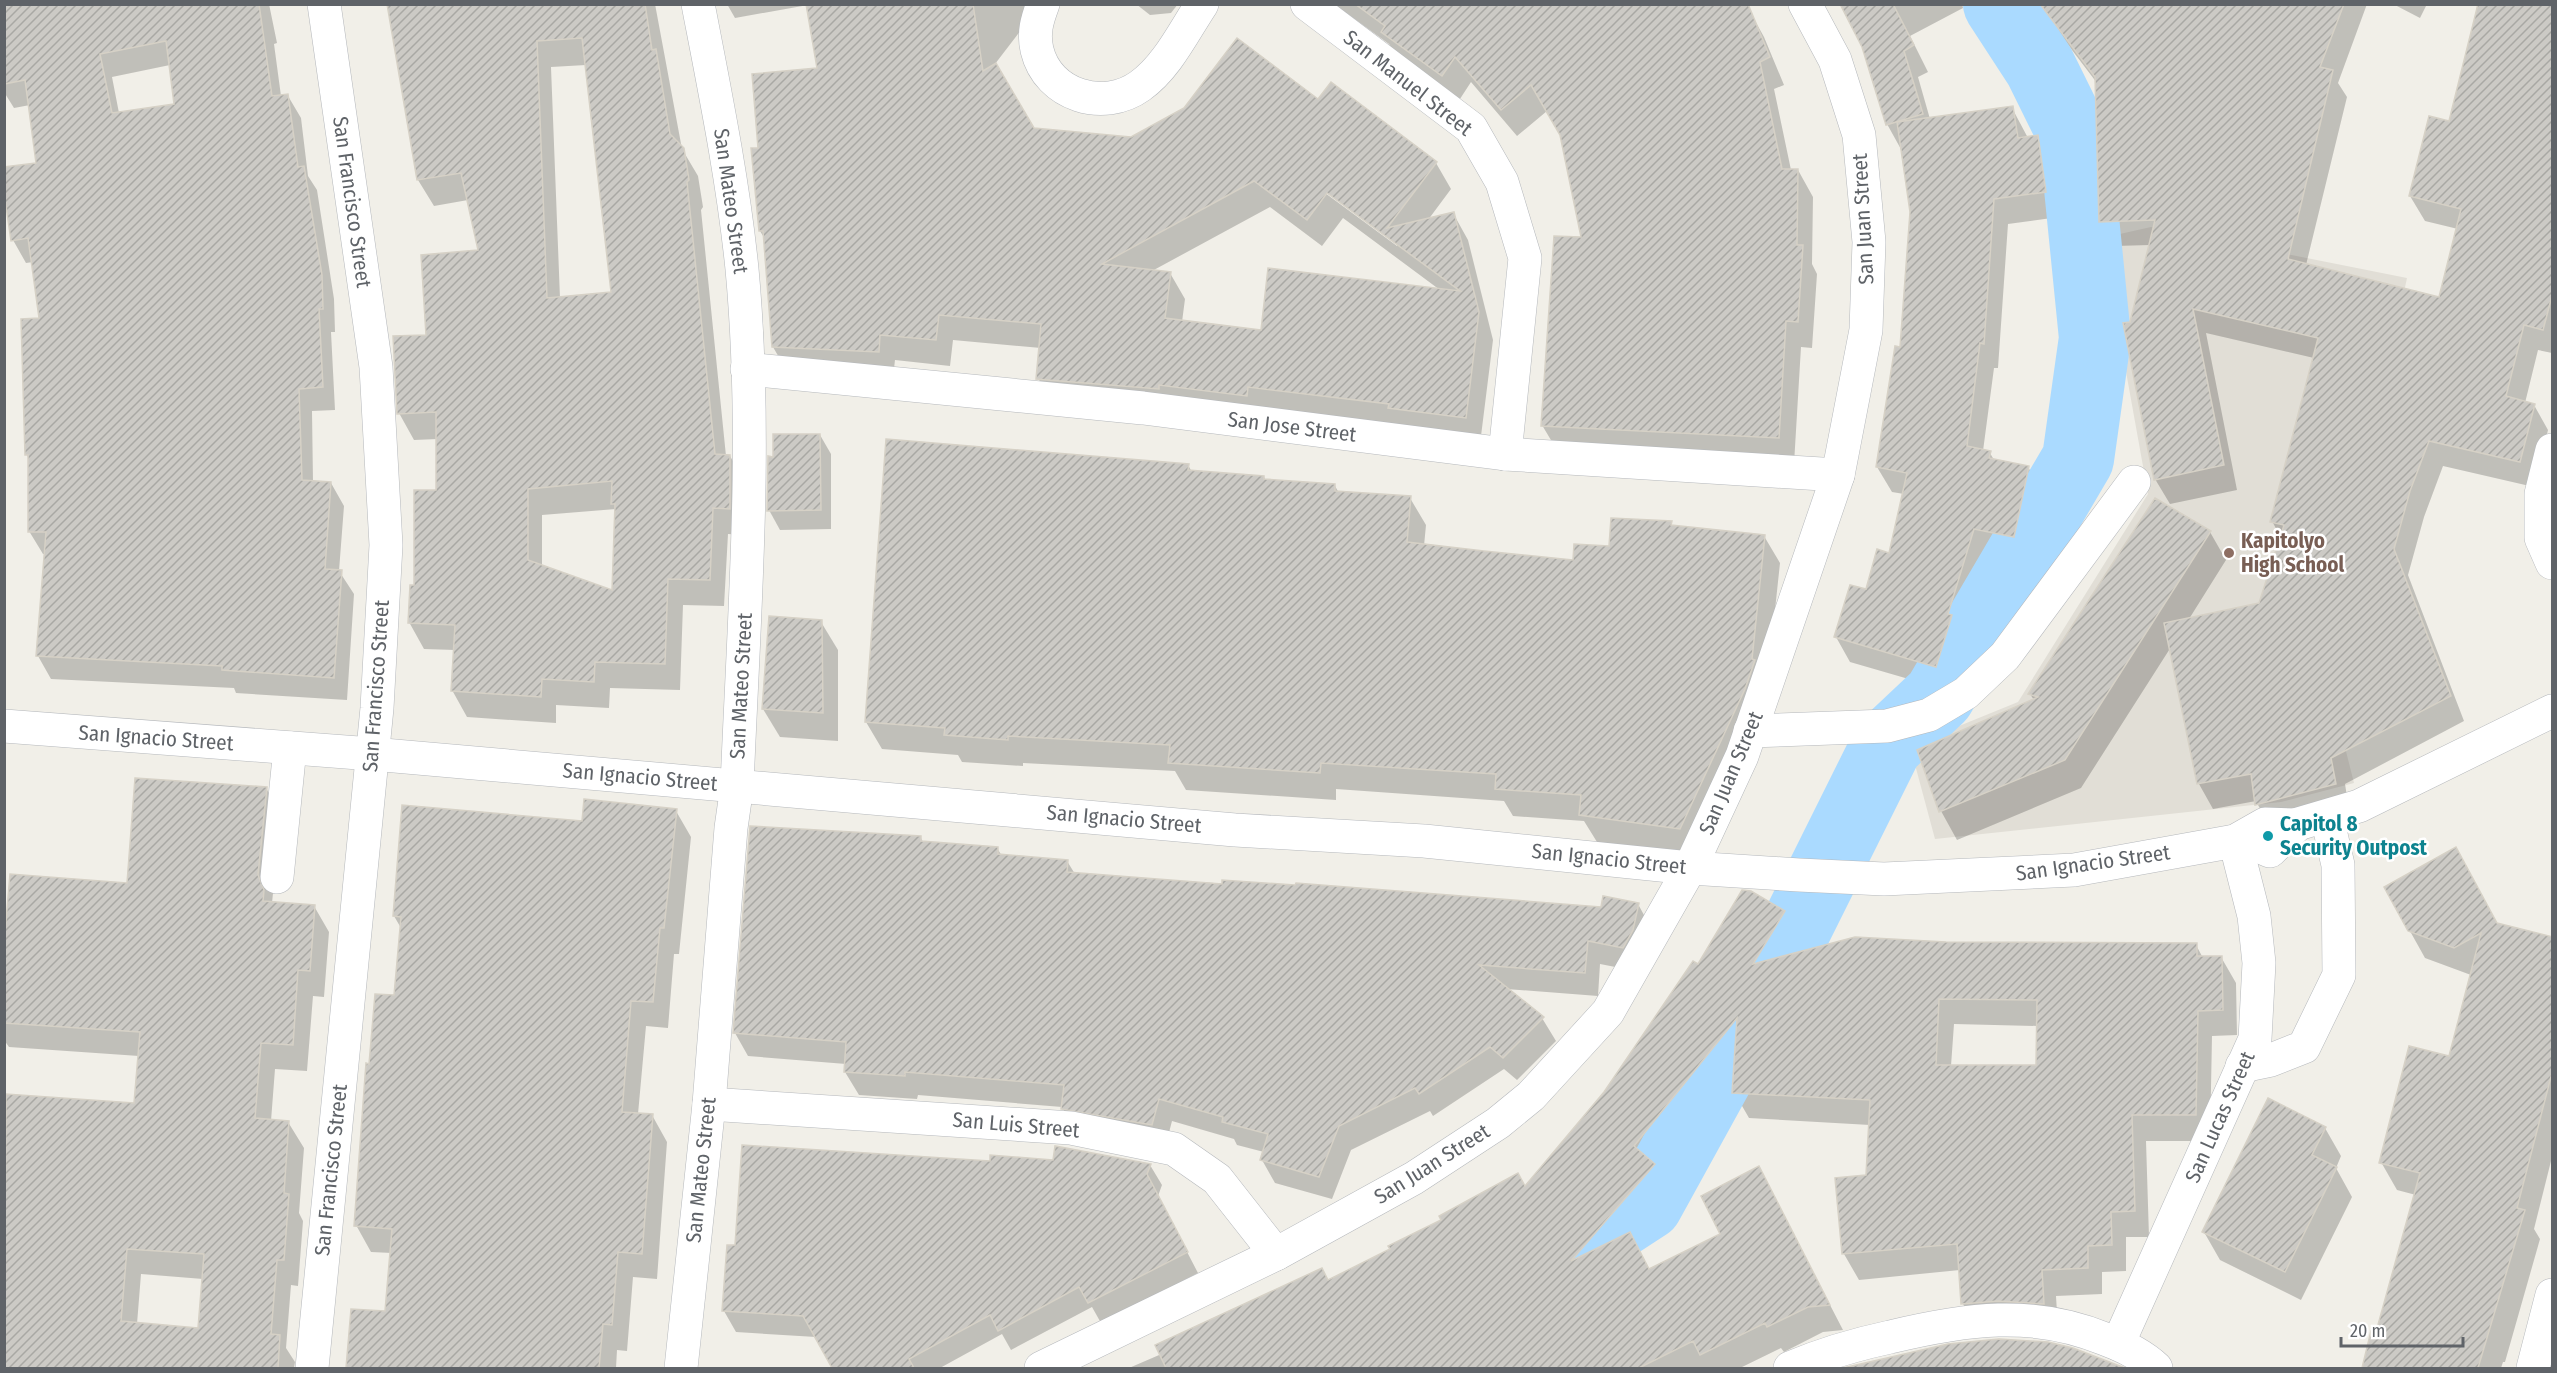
<svg xmlns="http://www.w3.org/2000/svg" width="2557" height="1373" font-family="'Fira Sans Condensed',sans-serif">
  <style>
    .education { fill: #e1ded6 }
    .shadow { fill: #0003; fill-rule: evenodd }
    .lines { fill: none; stroke-linecap: round; stroke-linejoin: round }
    .river { stroke: #aadaff; stroke-width: 72 }
    .building { fill: url(#building-hatch); stroke: #d6d1c6; stroke-width: 1.5; fill-rule: evenodd }
    .minor-casing { stroke: #b5b8bc; stroke-width: 34 }
    .minor { stroke: #fff; stroke-width: 33 }
    .education-dot { fill: #8d6e63; stroke: #fff; stroke-width: 2 }
    .culture-dot { fill: #0f9aa8; stroke: #fff; stroke-width: 2 }
    .labels { text-anchor: middle; stroke-width: 5; stroke-linejoin: round; paint-order: stroke }
    .street-label { font-size: 21px; fill: #5f6368; stroke: #fff }
    .education-label { font-size: 21px; font-weight: bold; fill: #785e54; stroke: #fff; text-anchor: start }
    .culture-label { font-size: 21px; font-weight: bold; fill: #0d838f; stroke: #fff; text-anchor: start }
  </style>
  <defs>
    <pattern id="building-hatch" width="6" height="6" patternUnits="userSpaceOnUse" patternTransform="scale(1.5)"><rect width="6" height="6" fill="#cccac5"/><path d="M-1 1l2-2M0 6l6-6M5 7l2-2" fill="none" stroke="#a9a8a4"/></pattern>
  </defs>
  <rect width="100%" height="100%" fill="#f1efe8"/>
  <!-- education -->
  <polygon class="education" points="2151,227 2407,278 2334,613 2325,668 2354,783 2281,802 1935,839 1910,746 2018,702 2148,494 2102,238"/>
  <!-- shadow -->
  <g class="shadow">
    <path d="M 4,4 L 269,4 L 277,43 L 274,44 L 281,96 L 288,96 L 301,118 L 308,176 L 317,190 L 334,299 L 335,332 L 331,332 L 335,410 L 312,411 L 313,482 L 331,483 L 344,506 L 339,571 L 354,594 L 347,700 L 236,693 L 234,688 L 51,679 L 38,656 L 46,554 L 43,554 L 29,531 L 29,459 L 27,455 L 41,320 L 33,262 L 26,263 L 13,240 L 37,164 L 30,105 L 14,108 L 4,92 ZM 170,65 L 176,106 L 119,113 L 112,77 Z"/>
    <path d="M 388,4 L 655,4 L 682,149 L 698,176 L 703,207 L 701,210 L 726,456 L 730,456 L 745,482 L 744,535 L 728,534 L 724,606 L 683,605 L 680,690 L 610,688 L 609,708 L 556,705 L 556,723 L 467,717 L 452,690 L 455,650 L 424,649 L 409,622 L 438,491 L 438,439 L 414,440 L 399,413 L 428,336 L 480,252 L 468,200 L 434,206 L 418,180 ZM 586,65 L 612,293 L 560,298 L 551,67 ZM 616,509 L 613,593 L 542,567 L 542,515 Z"/>
    <path d="M 727,4 L 1041,4 L 995,64 L 1033,130 L 1132,138 L 1319,101 L 1332,84 L 1436,163 L 1451,189 L 1428,220 L 1453,213 L 1468,240 L 1493,340 L 1480,444 L 1053,404 L 1038,378 L 1041,348 L 953,340 L 950,366 L 895,360 L 893,377 L 788,373 L 773,347 L 765,239 L 760,231 L 760,149 L 818,69 L 808,5 L 735,18 ZM 1322,187 L 1397,243 L 1397,246 L 1321,190 ZM 1270,207 L 1322,246 L 1343,218 L 1440,290 L 1262,332 L 1182,322 L 1185,299 L 1170,273 L 1152,271 Z"/>
    <polygon points="1136,4 1178,4 1171,13 1150,15"/>
    <polygon points="1334,4 1716,4 1749,10 1764,37 1784,85 1774,89 1791,170 1798,170 1813,197 1812,264 1817,274 1812,348 1801,347 1794,464 1558,452 1542,425 1583,239 1562,135 1547,111 1517,136 1471,82 1458,102 1398,59 1389,44"/>
    <polygon points="1842,4 1962,4 1963,8 1910,36 1928,72 1918,77 1930,119 2012,108 2028,138 2038,137 2052,162 2059,217 2008,224 1998,368 1994,368 1983,451 1990,453 1994,460 2028,467 2043,492 2028,561 1988,554 1963,637 1966,641 1950,691 1850,662 1836,637 1891,555 1904,494 1892,492 1877,467 1902,348 1911,211 1902,151 1887,124 1864,46"/>
    <polygon points="2037,4 2367,4 2338,83 2347,97 2306,265 2440,299 2458,229 2425,221 2410,196 2450,123 2552,4 2552,353 2538,350 2525,403 2534,405 2548,430 2534,487 2443,466 2424,517 2408,575 2464,721 2345,784 2349,809 2271,830 2256,801 2213,809 2199,784 2171,647 2081,788 1957,840 1941,811 1919,751 2034,700 2030,694 2210,532 2226,560 2189,619 2260,605 2281,538 2272,521 2314,358 2206,333 2237,490 2170,504 2155,479 2132,323 2150,245 2115,246 2100,221 2097,83"/>
    <polygon points="2393,4 2427,4 2420,18"/>
    <polygon points="820,435 831,454 831,529 780,530 769,510 775,458"/>
    <polygon points="1188,465 1192,472 1264,477 1266,481 1335,486 1339,493 1410,498 1426,525 1424,546 1574,562 1671,522 1673,527 1764,536 1780,563 1767,685 1695,856 1597,842 1584,821 1513,816 1504,801 1336,789 1336,800 1186,790 1175,771 1023,763 1023,766 962,762 958,755 882,749 866,722"/>
    <polygon points="821,622 838,650 838,741 780,737 763,709"/>
    <path d="M 266,788 L 281,814 L 272,903 L 314,906 L 329,932 L 324,997 L 313,996 L 307,1071 L 275,1069 L 271,1121 L 288,1122 L 304,1148 L 299,1213 L 303,1221 L 298,1286 L 291,1285 L 286,1348 L 295,1362 L 294,1368 L 4,1368 L 4,1138 L 8,1095 L 136,1105 L 139,1056 L 9,1047 L 4,1040 L 4,951 L 128,884 ZM 141,1274 L 203,1279 L 199,1329 L 137,1324 Z"/>
    <polygon points="676,811 691,837 679,954 674,954 668,1028 646,1026 638,1114 652,1115 667,1142 657,1279 633,1277 627,1351 617,1350 616,1368 348,1368 352,1310 387,1313 392,1253 371,1252 356,1225 371,1065 396,997 401,928 394,916 583,823"/>
    <polygon points="921,838 923,842 997,848 1002,856 1067,861 1075,874 1602,908 1638,904 1651,928 1636,971 1600,964 1598,996 1506,989 1542,1018 1556,1041 1517,1080 1504,1069 1433,1116 1430,1111 1351,1150 1332,1199 1275,1183 1262,1160 1264,1152 1237,1145 1234,1139 1172,1121 1165,1148 1076,1132 1062,1107 918,1095 917,1099 859,1095 845,1072 846,1064 748,1056 735,1033"/>
    <polygon points="2386,888 2497,925 2552,938 2552,1157 2534,1229 2540,1239 2505,1362 2503,1362 2501,1368 2363,1368 2373,1333 2377,1334 2416,1195 2397,1190 2381,1162 2450,1058 2471,975 2425,958"/>
    <path d="M 1784,912 L 1799,938 L 1788,956 L 1946,943 L 2196,945 L 2203,958 L 2221,957 L 2236,983 L 2237,1035 L 2212,1036 L 2210,1141 L 2146,1141 L 2149,1237 L 2126,1237 L 2126,1271 L 2102,1272 L 2102,1294 L 2056,1296 L 2058,1329 L 1978,1330 L 1963,1304 L 1960,1270 L 1859,1280 L 1844,1254 L 1867,1177 L 1870,1125 L 1749,1118 L 1734,1092 L 1735,1064 L 1654,1166 L 1668,1190 L 1631,1235 L 1650,1270 L 1722,1235 L 1759,1168 L 1843,1330 L 1823,1332 L 1784,1352 L 1781,1348 L 1740,1368 L 1129,1368 L 1328,1282 L 1525,1189 L 1606,1093 L 1698,966 ZM 1954,1024 L 2038,1026 L 2037,1067 L 1951,1066 Z"/>
    <polygon points="2325,1128 2341,1156 2336,1168 2352,1197 2301,1300 2220,1260 2204,1232"/>
    <polygon points="1054,1161 1150,1165 1162,1185 1158,1196 1198,1273 1101,1323 1092,1307 1011,1350 1002,1334 940,1368 833,1368 816,1337 736,1332 724,1311 736,1247 991,1163"/>
    <polygon points="2096,1357 2102,1368 1890,1368 1888,1358"/>
  </g>
  <g class="lines">
    <!-- river -->
    <polyline class="river" points="1419,1368 1503,1319 1506,1296 1647,1204 1765,990 1887,745 1939,696 2078,459 2095,338 2075,138 2040,67 1999,4"/>
  </g>
  <!-- building -->
  <g class="building">
    <path d="M 4,4 L 259,4 L 272,96 L 288,94 L 298,167 L 304,166 L 322,275 L 323,309 L 319,309 L 323,387 L 299,389 L 302,480 L 331,482 L 325,569 L 342,570 L 334,678 L 222,670 L 222,666 L 36,656 L 46,532 L 28,532 L 28,455 L 25,455 L 21,319 L 39,318 L 28,238 L 11,241 L 4,192 L 4,167 L 36,163 L 25,80 L 4,84 ZM 166,41 L 174,104 L 112,113 L 100,54 Z"/>
    <path d="M 387,4 L 645,4 L 652,50 L 656,49 L 670,134 L 684,148 L 689,180 L 687,182 L 715,454 L 730,455 L 730,509 L 713,508 L 710,580 L 668,579 L 665,664 L 595,662 L 594,682 L 542,679 L 541,697 L 451,691 L 455,625 L 408,623 L 410,585 L 414,585 L 414,490 L 436,490 L 436,412 L 397,414 L 393,336 L 426,335 L 421,255 L 478,250 L 461,173 L 417,180 ZM 582,38 L 611,292 L 547,298 L 537,41 ZM 612,481 L 611,504 L 615,504 L 612,590 L 528,560 L 528,489 Z"/>
    <path d="M 806,4 L 973,4 L 983,71 L 996,63 L 1034,128 L 1131,137 L 1184,108 L 1237,38 L 1318,99 L 1331,82 L 1437,162 L 1387,228 L 1454,212 L 1479,312 L 1466,418 L 1388,408 L 1389,404 L 1248,387 L 1247,396 L 1159,385 L 1159,389 L 1036,379 L 1041,324 L 939,315 L 936,340 L 880,335 L 879,352 L 772,347 L 763,231 L 759,231 L 751,148 L 758,148 L 752,74 L 817,68 ZM 1254,181 L 1307,220 L 1327,193 L 1460,291 L 1268,268 L 1261,330 L 1165,318 L 1171,272 L 1102,264 Z"/>
    <polygon points="1355,4 1748,4 1770,57 1760,62 1782,169 1798,169 1797,245 1803,245 1798,322 1786,321 1779,438 1541,426 1554,236 1581,237 1560,135 1531,85 1501,110 1455,57 1442,76 1381,32 1385,26"/>
    <polygon points="1840,4 1893,4 1914,45 1904,51 1923,114 1886,125 1862,47"/>
    <polygon points="2040,4 2344,4 2320,67 2333,70 2288,259 2439,297 2461,209 2409,196 2429,116 2449,121 2478,4 2553,4 2553,292 2543,330 2524,325 2506,396 2535,404 2520,462 2429,441 2410,491 2394,549 2451,696 2331,758 2336,784 2255,805 2251,774 2197,784 2164,623 2259,603 2284,525 2270,522 2318,338 2193,309 2224,465 2154,480 2123,323 2130,322 2155,220 2099,222 2095,77"/>
    <polygon points="2013,106 2018,138 2038,135 2046,192 1994,199 1984,344 1980,343 1967,446 1991,451 1989,458 2029,466 2014,537 1974,529 1948,614 1952,615 1936,667 1834,637 1850,585 1866,589 1877,549 1889,553 1907,473 1876,467 1895,346 1900,347 1910,212 1897,122"/>
    <polygon points="773,434 820,434 821,510 767,511 768,456 773,457"/>
    <polygon points="886,439 1189,464 1188,470 1264,476 1264,479 1335,484 1335,491 1411,496 1407,542 1484,551 1573,560 1574,544 1609,546 1611,518 1672,521 1671,525 1765,535 1752,659 1755,660 1745,689 1680,829 1579,815 1581,795 1495,789 1496,774 1321,763 1320,773 1168,763 1170,745 1008,736 1008,740 944,735 945,728 865,722"/>
    <polygon points="2155,498 2211,531 2065,760 1939,812 1917,750 2038,697 2028,694"/>
    <polygon points="769,616 822,620 823,713 762,709"/>
    <path d="M 135,778 L 267,787 L 258,875 L 264,890 L 263,901 L 315,905 L 310,971 L 298,970 L 293,1045 L 261,1043 L 255,1118 L 289,1121 L 284,1193 L 289,1194 L 284,1260 L 277,1260 L 271,1334 L 280,1335 L 278,1368 L 4,1368 L 6,1094 L 134,1103 L 140,1032 L 4,1023 L 4,944 L 10,874 L 127,883 ZM 127,1249 L 204,1254 L 198,1328 L 121,1321 Z"/>
    <polygon points="584,799 677,809 664,928 660,928 653,1002 631,1001 622,1112 653,1114 642,1254 618,1252 612,1325 603,1324 599,1368 346,1368 351,1309 385,1311 392,1229 354,1226 366,1063 369,1064 375,994 394,995 401,917 393,916 402,805 582,821"/>
    <polygon points="750,826 921,836 921,841 998,847 998,854 1068,860 1067,872 1222,884 1222,880 1295,885 1296,883 1601,907 1603,896 1639,903 1633,930 1623,948 1588,941 1585,973 1479,965 1544,1017 1503,1058 1490,1047 1419,1094 1415,1088 1339,1126 1319,1177 1260,1160 1268,1134 1222,1122 1223,1117 1159,1099 1152,1125 1061,1109 1064,1085 905,1072 905,1076 844,1072 846,1042 733,1033"/>
    <polygon points="2456,847 2497,923 2553,937 2553,1069 2517,1208 2525,1210 2478,1368 2362,1368 2371,1331 2376,1332 2420,1173 2379,1163 2409,1046 2449,1056 2481,933 2454,948 2408,931 2384,887"/>
    <path d="M 1742,890 L 1751,891 L 1785,911 L 1753,964 L 1855,937 L 1946,942 L 2197,943 L 2197,956 L 2222,956 L 2223,1010 L 2198,1011 L 2196,1115 L 2132,1115 L 2135,1211 L 2111,1212 L 2112,1245 L 2088,1246 L 2088,1268 L 2042,1270 L 2044,1304 L 1998,1301 L 1961,1304 L 1957,1244 L 1842,1254 L 1835,1178 L 1866,1175 L 1870,1100 L 1732,1093 L 1737,1018 L 1634,1146 L 1655,1164 L 1571,1261 L 1630,1232 L 1649,1269 L 1720,1234 L 1701,1196 L 1759,1166 L 1830,1305 L 1808,1307 L 1767,1327 L 1765,1323 L 1700,1355 L 1693,1341 L 1639,1368 L 1166,1368 L 1155,1345 L 1322,1268 L 1328,1280 L 1390,1249 L 1388,1246 L 1441,1220 L 1439,1216 L 1518,1173 L 1525,1186 L 1604,1092 L 1693,961 L 1698,964 ZM 1939,999 L 2037,1000 L 2036,1065 L 1936,1065 Z"/>
    <polygon points="2268,1098 2326,1127 2312,1155 2337,1167 2285,1272 2202,1232"/>
    <polygon points="742,1145 990,1161 990,1155 1053,1160 1055,1146 1151,1164 1147,1174 1188,1252 1088,1303 1079,1287 998,1331 990,1315 909,1359 914,1368 832,1368 803,1316 722,1311 727,1245 735,1245"/>
    <polygon points="1999,1339 2048,1342 2073,1348 2125,1368 1843,1368 1948,1344"/>
  </g>
  <g class="lines">
    <!-- minor casing -->
    <g class="minor-casing">
      <g id="minor">
        <path d="M 1043,4 C 1037,20 1033,33 1037,50 C 1048,96 1104,112 1140,86 C 1167,67 1184,31 1202,4"/>
        <polyline points="1307,4 1471,128 1502,182 1525,258 1505,454"/>
        <polyline points="747,369 1143,408 1505,454 1838,475"/>
        <polyline points="2552,450 2541,494 2541,538 2552,563"/>
        <polyline points="4,726 372,754 1235,830 1424,841 1690,868 1799,875 1884,879 2074,870 2235,841 2265,824 2297,825"/>
        <polyline points="1750,731 1887,726 1929,715 1966,693 2005,656 2134,482"/>
        <polyline points="2242,839 2270,851 2298,824 2359,806 2552,711"/>
        <polyline points="277,877 290,748"/>
        <polyline points="2242,1066 2271,1060 2304,1047 2339,975 2338,865 2329,826"/>
        <polyline points="709,1104 1071,1128 1174,1149 1217,1179 1276,1254"/>
        <polyline points="2118,1344 2255,1039 2259,963 2254,916 2235,841"/>
        <polyline points="312,1368 377,708 386,545 376,367 324,4"/>
        <path d="M 681,1368 L 709,1104 L 731,828 L 737,786 C 744,614 758,441 742,269 C 733,180 715,92 698,4"/>
        <polyline points="1041,1368 1276,1254 1414,1178 1498,1123 1531,1096 1608,1012 1690,868 1742,756 1838,475 1866,330 1869,242 1859,135 1835,60 1805,4"/>
        <path d="M 1790,1368 C 1825,1353 1853,1345 1890,1337 C 1965,1319 2032,1309 2105,1339 C 2124,1346 2141,1354 2156,1368"/>
        <polyline points="2533,1368 2552,1295"/>
      </g>
    </g>
    <!-- minor -->
    <use href="#minor" class="minor"/>
  </g>
  <!-- markers -->
  <circle class="education-dot" cx="2229" cy="553" r="6"/>
  <circle class="culture-dot" cx="2268" cy="836" r="6"/>
  <g class="labels">
    <!-- street labels -->
    <g class="street-label">
      <text transform="translate(1408 83) rotate(38)" y="7">San Manuel Street</text>
      <text transform="translate(731 201) rotate(82)" y="7">San Mateo Street</text>
      <text transform="translate(352 202) rotate(82)" y="7">San Francisco Street</text>
      <text transform="translate(1863 219) rotate(-93)" y="7">San Juan Street</text>
      <text transform="translate(1292 427) rotate(7)" y="7">San Jose Street</text>
      <text transform="translate(376 686) rotate(-86)" y="7">San Francisco Street</text>
      <text transform="translate(741 686) rotate(-87)" y="7">San Mateo Street</text>
      <text transform="translate(156 738) rotate(4)" y="7">San Ignacio Street</text>
      <text transform="translate(1731 773) rotate(-67)" y="7">San Juan Street</text>
      <text transform="translate(640 777) rotate(5)" y="7">San Ignacio Street</text>
      <text transform="translate(1124 819) rotate(5)" y="7">San Ignacio Street</text>
      <text transform="translate(1609 859) rotate(6)" y="7">San Ignacio Street</text>
      <text transform="translate(2093 863) rotate(-8)" y="7">San Ignacio Street</text>
      <text transform="translate(2220 1117) rotate(-66)" y="7">San Lucas Street</text>
      <text transform="translate(1016 1125) rotate(5)" y="7">San Luis Street</text>
      <text transform="translate(1432 1164) rotate(-32)" y="7">San Juan Street</text>
      <text transform="translate(331 1170) rotate(-84)" y="7">San Francisco Street</text>
      <text transform="translate(701 1170) rotate(-84)" y="7">San Mateo Street</text>
    </g>
    <!-- education labels -->
    <g class="education-label">
      <text x="2241" y="548">Kapitolyo<tspan x="2241" dy="24">High School</tspan></text>
    </g>
    <!-- culture labels -->
    <g class="culture-label">
      <text x="2280" y="831">Capitol 8<tspan x="2280" dy="24">Security Outpost</tspan></text>
    </g>
  </g>
  <!-- border -->
  <rect width="2557" height="1373" fill="none" stroke="#5f6368" stroke-width="12"/>
  <!-- scale -->
  <path d="M2341 1337v9h122v-9" fill="none" stroke="#5f6368" stroke-width="3"/>
  <text x="2350" y="1337" font-size="18" fill="#5f6368" stroke="#ffffff" stroke-width="4.5" paint-order="stroke">20 m</text>
</svg>
